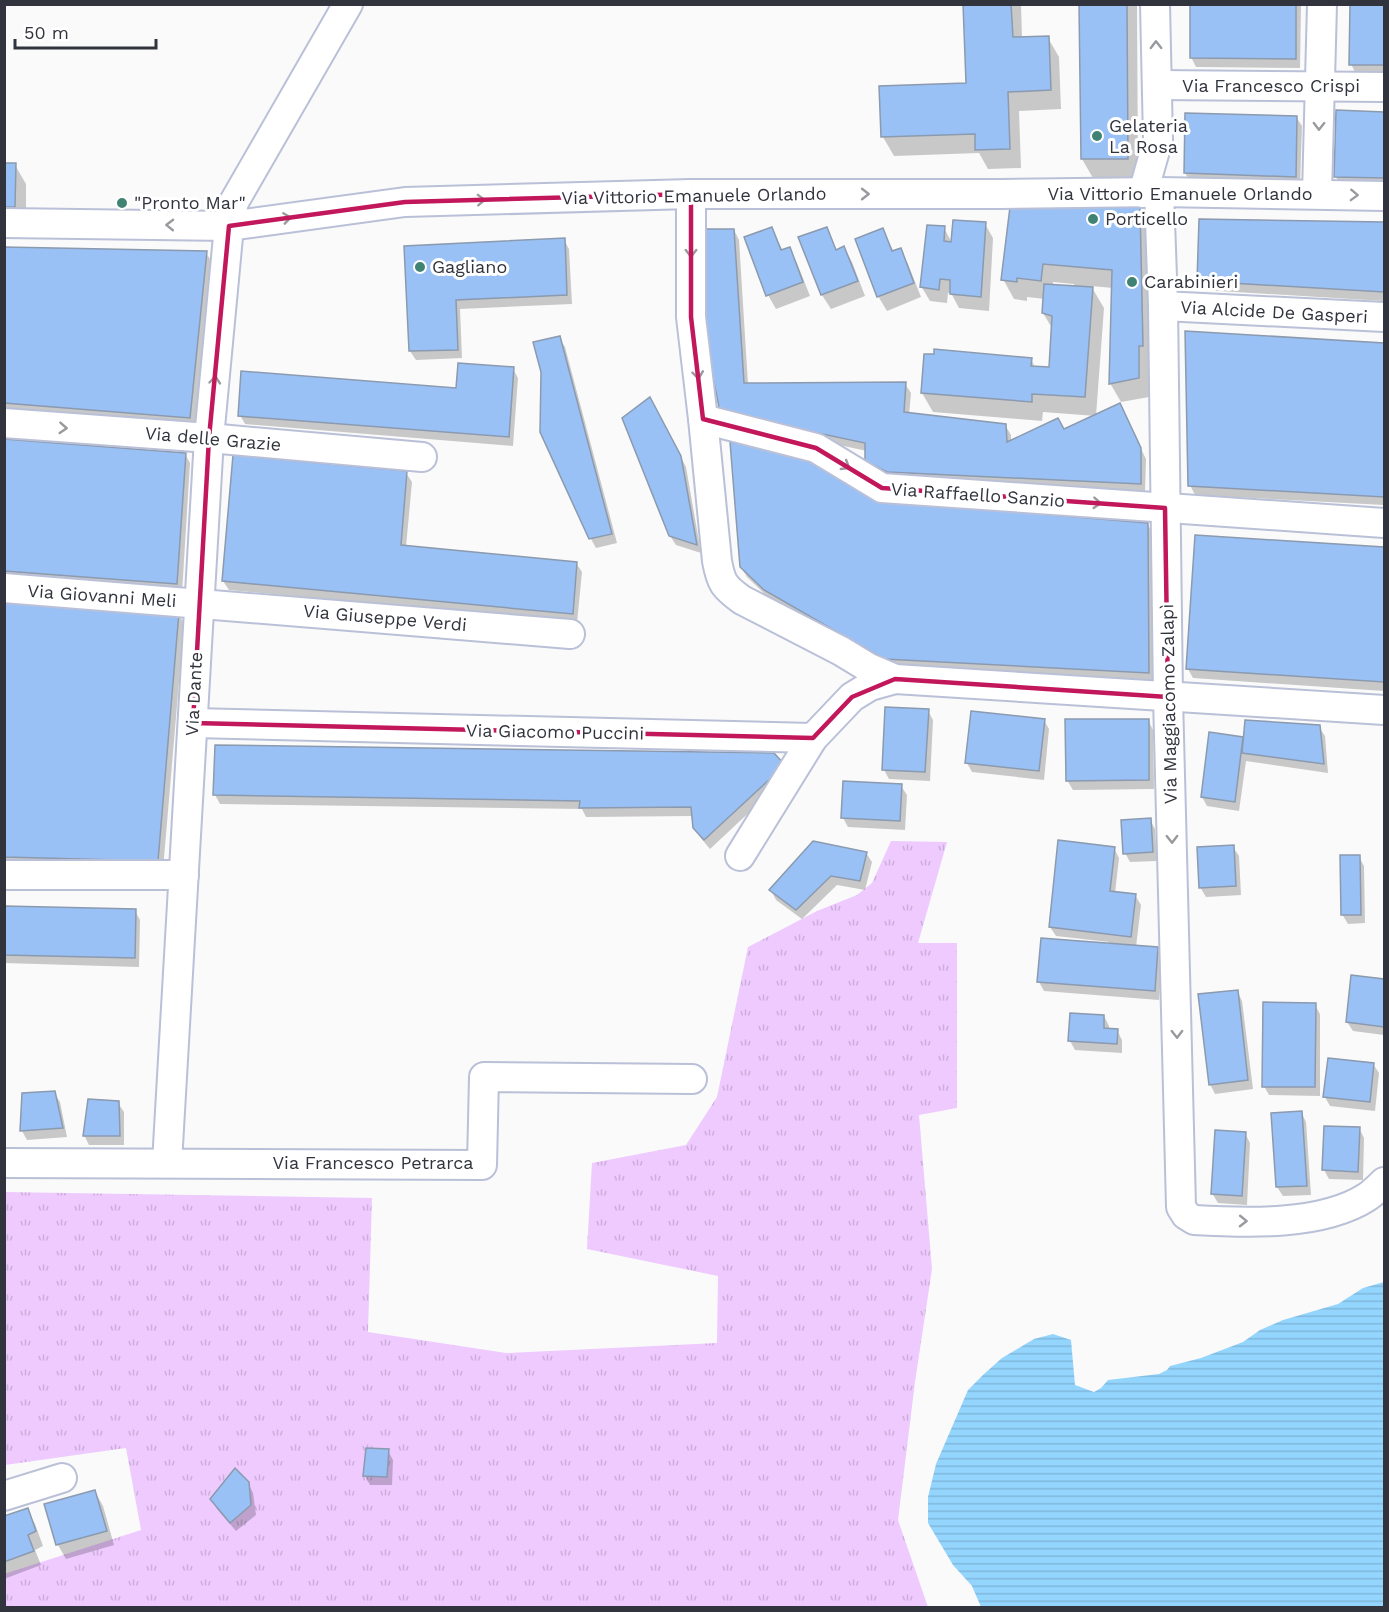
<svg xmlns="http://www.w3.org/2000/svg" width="1389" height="1612" font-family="'Work Sans',sans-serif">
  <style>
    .grass { fill: url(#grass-tufts) }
    .water { fill: url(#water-rules) }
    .shadow { fill: #0003; fill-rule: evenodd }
    .building { fill: #99c1f6; stroke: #8b9aae; stroke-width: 1.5 }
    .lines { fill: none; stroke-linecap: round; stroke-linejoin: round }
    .minor-casing { stroke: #bac0d7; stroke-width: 32 }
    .minor { stroke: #fff; stroke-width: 28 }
    .oneway { stroke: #989a9e }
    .marked { fill: none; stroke: #c2185b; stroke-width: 4.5; stroke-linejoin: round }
    .poi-dot { fill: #408273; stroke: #fff; stroke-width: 2 }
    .labels { text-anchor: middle; stroke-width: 6; stroke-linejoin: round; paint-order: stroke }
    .street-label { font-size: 18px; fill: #32343d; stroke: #fff }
    .poi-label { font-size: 18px; fill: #32343d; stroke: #fff; text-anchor: start }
  </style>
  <defs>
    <pattern id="grass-tufts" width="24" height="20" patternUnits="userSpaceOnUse" patternTransform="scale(1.5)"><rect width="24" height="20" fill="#eecaff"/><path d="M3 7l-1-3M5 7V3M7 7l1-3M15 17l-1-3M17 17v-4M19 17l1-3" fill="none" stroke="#cdaedb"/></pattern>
    <pattern id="water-rules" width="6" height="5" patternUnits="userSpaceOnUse" patternTransform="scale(1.5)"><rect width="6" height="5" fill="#94d5fe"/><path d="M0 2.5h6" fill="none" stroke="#80b7db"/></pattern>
  </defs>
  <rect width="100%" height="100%" fill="#fafafa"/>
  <!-- grass -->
  <polygon class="grass" points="891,841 947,842 918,943 957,943 957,1108 919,1115 932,1269 915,1382 898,1520 928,1607 5,1608 4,1574 141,1530 126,1448 5,1465 5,1192 372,1198 368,1332 506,1353 717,1343 718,1276 587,1249 592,1163 686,1145 717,1097 748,947 817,911 857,895 872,883"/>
  <!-- water -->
  <polygon class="water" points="1384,1282 1384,1607 981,1607 972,1586 953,1565 928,1523 928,1497 936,1464 968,1390 984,1374 1002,1358 1034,1339 1053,1334 1071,1340 1075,1385 1094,1392 1101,1388 1108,1380 1159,1374 1167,1370 1170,1366 1201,1358 1243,1342 1260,1330 1283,1320 1338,1304 1363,1288"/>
  <!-- shadow -->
  <g class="shadow">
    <polygon points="964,4 1021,4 1022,39 1048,38 1059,57 1061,109 1019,111 1021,168 988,169 979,153 894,156 883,137 967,85"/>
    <polygon points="1081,4 1137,4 1138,178 1093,178 1082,159"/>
    <polygon points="1191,4 1301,4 1300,68 1196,67 1191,57"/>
    <polygon points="1351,4 1384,4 1384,74 1356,74 1351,64"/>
    <polygon points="1337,112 1384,113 1384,187 1341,186 1336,177"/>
    <polygon points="1296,117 1302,126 1300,185 1191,182 1185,173"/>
    <polygon points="4,164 15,165 26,184 26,226 4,226"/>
    <path d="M 1139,208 L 1150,228 L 1154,365 L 1149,365 L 1149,397 L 1121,402 L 1110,383 L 1113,288 L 1091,286 L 1104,308 L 1096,416 L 1043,412 L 1042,421 L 933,412 L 922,393 L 1031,359 L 1035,367 L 1050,369 L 1052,328 L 1043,313 L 1045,299 L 1027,297 L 1027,301 L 1014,299 L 1003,279 ZM 1053,282 L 1074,284 L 1074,287 L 1053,286 Z"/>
    <polygon points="1200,220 1384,224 1384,301 1203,290 1198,281"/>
    <polygon points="985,224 993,238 989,311 959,308 951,293 948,293 947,303 930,301 921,286 944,228 952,243"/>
    <polygon points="826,228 837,251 844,248 852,262 865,296 831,309 822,295 800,238"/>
    <polygon points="772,229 783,251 789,249 797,263 810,296 776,309 768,295"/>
    <polygon points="734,230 739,240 748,384 905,384 911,393 909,415 1005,425 1011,435 1011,442 1064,431 1124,414 1146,459 1145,492 893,481 872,471 867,461 867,451 727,421"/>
    <polygon points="882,230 894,252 900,250 908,264 921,297 887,311 878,296"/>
    <polygon points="564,240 569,249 572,304 460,309 462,358 416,360 410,351 406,247"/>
    <polygon points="4,249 206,253 212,262 195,427 4,412"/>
    <polygon points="1186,333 1384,345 1384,505 1195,495 1190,485"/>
    <polygon points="559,338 565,347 617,543 596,548 591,539"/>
    <polygon points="513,369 518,378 513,446 245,424 240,415 458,390"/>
    <polygon points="655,408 686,467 701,553 676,545 670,536"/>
    <polygon points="4,440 185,454 190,463 182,593 4,579"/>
    <polygon points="406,473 412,482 406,547 576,563 582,572 577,623 229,590 223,581"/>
    <polygon points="874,501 1147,524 1153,533 1153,682 891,668 771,600 747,577 741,567"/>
    <polygon points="1196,536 1384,549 1384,691 1193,678 1188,669"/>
    <polygon points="4,602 178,614 184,623 163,870 4,866"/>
    <polygon points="928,711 933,720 930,781 889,779 884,770"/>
    <polygon points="1044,720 1049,729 1044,780 972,772 967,763"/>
    <polygon points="1148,720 1153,730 1154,789 1073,790 1067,780"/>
    <polygon points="1319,727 1325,736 1328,773 1246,761 1239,811 1207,806 1202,797 1210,734 1244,739"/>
    <polygon points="789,775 710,849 700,837 695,827 694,816 586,817 582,809 220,804 215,795"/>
    <polygon points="901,786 907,795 905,830 848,827 843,818"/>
    <polygon points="1150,820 1155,829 1157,861 1130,862 1125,853"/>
    <polygon points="1233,847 1239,856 1241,895 1206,897 1200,887"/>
    <polygon points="1114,848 1119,858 1115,893 1135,895 1141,905 1136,947 1157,949 1162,958 1159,1000 1044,991 1039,982 1108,945 1109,942 1056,936 1050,927"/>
    <polygon points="866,853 872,862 865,890 837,885 802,919 776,900 771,890"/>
    <polygon points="1359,857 1364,866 1365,923 1348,924 1342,914"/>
    <polygon points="4,908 135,911 140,920 139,967 4,963"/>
    <polygon points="1352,977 1384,981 1384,1035 1353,1031 1347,1022"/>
    <polygon points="1237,991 1242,1001 1253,1089 1215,1094 1210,1084"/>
    <polygon points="1315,1005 1320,1014 1320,1096 1269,1095 1264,1086"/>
    <polygon points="1104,1016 1109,1026 1109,1030 1117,1030 1122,1040 1122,1053 1075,1050 1070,1041"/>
    <polygon points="1373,1064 1379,1073 1375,1111 1330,1106 1325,1097"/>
    <polygon points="54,1093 60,1102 67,1137 27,1140 22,1131 24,1094"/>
    <polygon points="118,1103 124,1112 124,1145 89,1145 84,1135"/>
    <polygon points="1301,1112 1306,1122 1311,1195 1283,1196 1277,1187"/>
    <polygon points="1359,1128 1364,1138 1363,1180 1329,1179 1324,1170"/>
    <polygon points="1245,1133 1250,1143 1247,1205 1218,1203 1212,1193"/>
    <polygon points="388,1451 393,1460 392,1485 370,1485 365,1476"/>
    <polygon points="248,1483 253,1493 256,1515 236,1531 217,1509 212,1499"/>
    <polygon points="95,1492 103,1506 114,1545 66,1559 58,1545 46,1505"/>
    <polygon points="27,1510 35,1524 43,1546 35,1550 41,1565 4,1579 4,1518"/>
  </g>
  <!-- building -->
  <g class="building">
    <polygon points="963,4 1011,4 1013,37 1049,36 1051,90 1008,92 1010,149 975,150 975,134 881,137 879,86 966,83"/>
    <polygon points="1079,4 1127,4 1128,159 1081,159"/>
    <polygon points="1190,4 1296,4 1296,59 1190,58"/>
    <polygon points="1350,4 1384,4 1384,65 1349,65"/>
    <polygon points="1336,110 1384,112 1384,178 1334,177"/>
    <polygon points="1185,113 1297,116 1296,177 1184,173"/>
    <polygon points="4,163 16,163 15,207 4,207"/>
    <polygon points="1010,207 1140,207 1143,346 1139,346 1139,378 1109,384 1112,270 1043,264 1041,281 1017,278 1017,282 1001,280"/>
    <polygon points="1199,219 1384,222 1384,292 1197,281"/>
    <polygon points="953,220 986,222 981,297 950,294 950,280 940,279 939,290 920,287 927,225 945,226 944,241 951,242"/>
    <polygon points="772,227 781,250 790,247 803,282 766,296 744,237"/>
    <polygon points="827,227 836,250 844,246 858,281 821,295 798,237"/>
    <polygon points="883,228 892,251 901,248 914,283 877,297 855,239"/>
    <polygon points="701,229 734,229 744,383 906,382 904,412 1006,424 1007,442 1058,418 1064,429 1120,403 1141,448 1141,484 887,472 865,461 865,443 720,412 699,308"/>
    <polygon points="565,238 567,295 456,300 458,350 409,351 404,246"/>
    <polygon points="4,247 207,251 190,418 4,403"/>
    <polygon points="1044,284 1093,287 1085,397 1032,394 1032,402 921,393 924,354 934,354 934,349 1032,358 1031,366 1049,367 1052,316 1042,313"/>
    <polygon points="1185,331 1384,343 1384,497 1188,486"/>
    <polygon points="560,336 612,534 589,539 540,432 541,372 533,342"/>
    <polygon points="458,363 514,367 509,437 238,416 241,371 456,388"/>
    <polygon points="650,397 681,456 697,545 669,536 622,418"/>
    <polygon points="4,439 186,453 177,584 4,571"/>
    <polygon points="730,442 755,446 814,458 874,500 1148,523 1149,673 884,659 764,590 740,567"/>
    <polygon points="233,455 407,471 401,545 577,562 573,614 222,581"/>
    <polygon points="1195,535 1384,547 1384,682 1186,669"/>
    <polygon points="4,600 179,612 158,861 4,857"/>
    <polygon points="885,707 929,709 925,772 882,770"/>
    <polygon points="971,711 1045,719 1039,771 965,763"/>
    <polygon points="1065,719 1149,719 1149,780 1066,781"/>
    <polygon points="1245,720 1320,725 1324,764 1242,753"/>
    <polygon points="1209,732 1243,737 1235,802 1201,797"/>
    <polygon points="215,745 774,753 785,765 704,840 693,828 691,807 579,808 580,801 213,795"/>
    <polygon points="843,781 902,784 900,821 841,818"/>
    <polygon points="1151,818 1153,852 1123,854 1121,820"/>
    <polygon points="1058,840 1115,847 1110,891 1136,894 1131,937 1049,927"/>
    <polygon points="813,841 867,852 860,881 831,876 796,910 769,890"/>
    <polygon points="1234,845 1236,886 1199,888 1197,847"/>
    <polygon points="1340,855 1360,855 1361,915 1341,915"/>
    <polygon points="4,906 136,909 135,958 4,955"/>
    <polygon points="1041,938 1158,947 1155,991 1037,982"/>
    <polygon points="1351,975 1384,979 1384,1027 1346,1022"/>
    <polygon points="1238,990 1248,1080 1209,1085 1198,994"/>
    <polygon points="1263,1002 1316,1003 1315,1087 1262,1087"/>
    <polygon points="1070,1013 1104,1015 1104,1028 1118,1029 1117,1044 1068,1041"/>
    <polygon points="1328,1058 1374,1063 1370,1102 1323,1097"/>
    <polygon points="55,1091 63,1128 20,1131 22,1093"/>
    <polygon points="88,1099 119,1101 120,1136 83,1136"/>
    <polygon points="1302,1111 1307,1186 1276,1187 1271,1113"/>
    <polygon points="1324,1126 1360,1127 1358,1172 1322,1170"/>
    <polygon points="1215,1130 1246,1132 1242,1196 1211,1194"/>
    <polygon points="366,1448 389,1449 387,1477 363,1476"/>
    <polygon points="235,1468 249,1482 251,1505 230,1523 210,1499"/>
    <polygon points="95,1490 107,1531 56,1545 44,1504"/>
    <polygon points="28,1508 36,1531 28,1535 34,1551 4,1562 4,1516"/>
  </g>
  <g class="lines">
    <!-- minor casing -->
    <g class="minor-casing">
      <g id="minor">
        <polyline points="1157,85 1384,87"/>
        <path d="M 1159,192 L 1163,306 L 1168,697 L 1181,1207 L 1186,1215 L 1194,1220 C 1247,1223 1322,1226 1367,1197 C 1373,1193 1379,1187 1384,1182"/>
        <polyline points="1143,193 1158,140 1155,4"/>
        <polyline points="691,194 691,317 703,419 816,448 882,488 1384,523"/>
        <polyline points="1317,194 1322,4"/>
        <polyline points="4,223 229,226 405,202 691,194 1000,194 1159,192 1384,196"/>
        <polyline points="1163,306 1384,317"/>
        <path d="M 703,419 L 717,561 C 721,583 724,587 742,600 L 841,651 L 869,668 L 895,679 L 1384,710"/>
        <polyline points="4,423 209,438 422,457"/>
        <polyline points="4,588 570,634"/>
        <polyline points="193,723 813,738 852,697 870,686 895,679"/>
        <polyline points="740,856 813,738"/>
        <polyline points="4,875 184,875"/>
        <polyline points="4,1163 482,1165 484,1077 692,1079"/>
        <polyline points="167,1163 209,438 229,226 234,202 348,4"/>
        <polyline points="4,1496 62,1478"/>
      </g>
    </g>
    <!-- minor -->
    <use href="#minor" class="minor"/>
  </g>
  <!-- one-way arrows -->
  <defs><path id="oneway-chevron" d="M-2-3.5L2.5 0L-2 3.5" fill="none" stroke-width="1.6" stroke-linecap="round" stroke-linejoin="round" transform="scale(1.5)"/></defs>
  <g class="oneway">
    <use href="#oneway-chevron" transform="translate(1156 45) rotate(-91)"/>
    <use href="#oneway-chevron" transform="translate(1319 126) rotate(91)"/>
    <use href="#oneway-chevron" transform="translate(865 194)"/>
    <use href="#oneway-chevron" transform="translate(1354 195) rotate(2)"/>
    <use href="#oneway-chevron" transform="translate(481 200) rotate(-2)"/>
    <use href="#oneway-chevron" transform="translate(287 218) rotate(-8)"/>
    <use href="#oneway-chevron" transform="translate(170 225) rotate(-179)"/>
    <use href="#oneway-chevron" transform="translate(691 253) rotate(90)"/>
    <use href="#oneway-chevron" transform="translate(698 375) rotate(83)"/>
    <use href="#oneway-chevron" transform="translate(215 380) rotate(-85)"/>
    <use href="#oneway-chevron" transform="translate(63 428) rotate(4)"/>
    <use href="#oneway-chevron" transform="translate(846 466) rotate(31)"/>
    <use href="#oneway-chevron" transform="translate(1097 503) rotate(4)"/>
    <use href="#oneway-chevron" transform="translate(1172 839) rotate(89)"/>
    <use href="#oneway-chevron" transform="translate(1177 1034) rotate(89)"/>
    <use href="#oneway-chevron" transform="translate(1243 1221) rotate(1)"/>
  </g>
  <!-- marked area -->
  <path class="marked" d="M 691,194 L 691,317 L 703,419 L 816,448 L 882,488 L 1165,508 L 1168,697 L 895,679 L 852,697 L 813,738 L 193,723 L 209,438 L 229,226 L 405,202 Z"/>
  <!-- markers -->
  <g class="poi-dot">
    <circle cx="1097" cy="136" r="6"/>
    <circle cx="122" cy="203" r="6"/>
    <circle cx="1093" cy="219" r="6"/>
    <circle cx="420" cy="267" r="6"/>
    <circle cx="1132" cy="282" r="6"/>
  </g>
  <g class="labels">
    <!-- street labels -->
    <g class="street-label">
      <text x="1271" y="92">Via Francesco Crispi</text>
      <text x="1180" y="200">Via Vittorio Emanuele Orlando</text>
      <text transform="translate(694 196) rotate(-1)" y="6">Via Vittorio Emanuele Orlando</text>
      <text transform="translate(1274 312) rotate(3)" y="6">Via Alcide De Gasperi</text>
      <text transform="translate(213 439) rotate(5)" y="6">Via delle Grazie</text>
      <text transform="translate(978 495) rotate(4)" y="6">Via Raffaello Sanzio</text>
      <text transform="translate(102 596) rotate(4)" y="6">Via Giovanni Meli</text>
      <text transform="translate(385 618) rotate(5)" y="6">Via Giuseppe Verdi</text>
      <text transform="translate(194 694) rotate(-87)" y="6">Via Dante</text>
      <text transform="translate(1169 704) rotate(-91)" y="6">Via Maggiacomo Zalapì</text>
      <text transform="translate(555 732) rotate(1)" y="6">Via Giacomo Puccini</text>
      <text x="373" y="1169">Via Francesco Petrarca</text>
    </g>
    <!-- poi labels -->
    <g class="poi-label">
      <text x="1109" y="132">Gelateria<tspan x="1109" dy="21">La Rosa</tspan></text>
      <text x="134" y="209">"Pronto Mar"</text>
      <text x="1105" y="225">Porticello</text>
      <text x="432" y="273">Gagliano</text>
      <text x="1144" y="288">Carabinieri</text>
    </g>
  </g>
  <!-- border -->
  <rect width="1389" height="1612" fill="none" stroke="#32343d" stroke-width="12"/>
  <!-- scale -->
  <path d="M15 39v9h141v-9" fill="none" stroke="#32343d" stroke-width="3"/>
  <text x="24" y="39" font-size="18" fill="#32343d" stroke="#ffffff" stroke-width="4.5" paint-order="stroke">50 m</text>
</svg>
